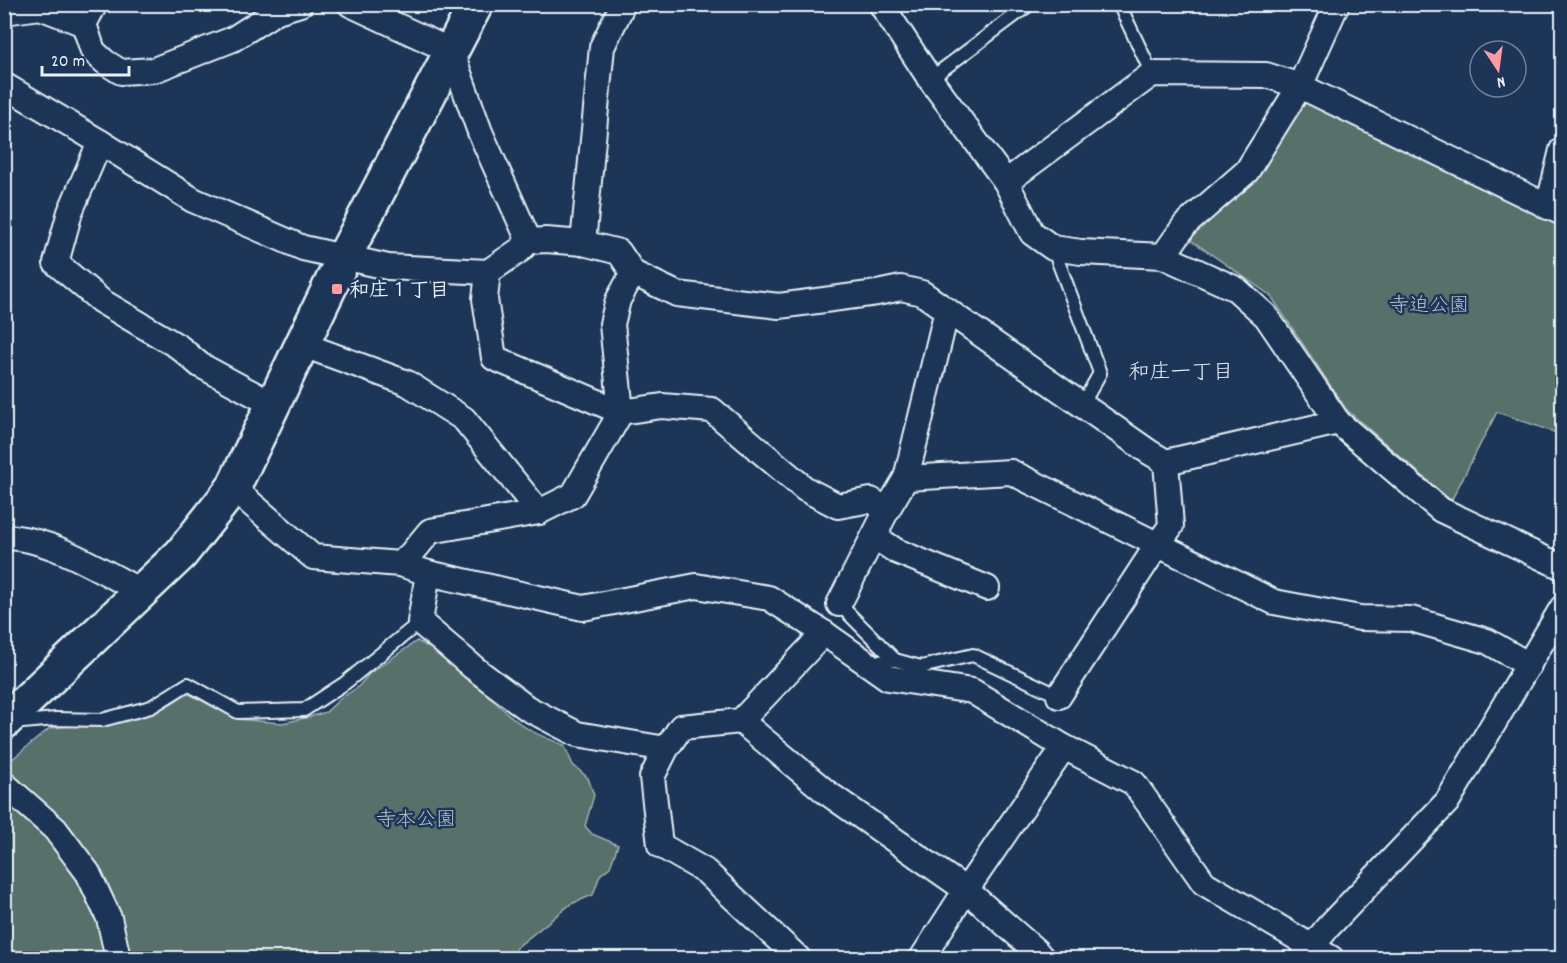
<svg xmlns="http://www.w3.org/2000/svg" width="1567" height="963" font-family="Dekko,'Klee One',sans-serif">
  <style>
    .green { fill: #586f6b; stroke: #a0b0b2; stroke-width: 1.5 }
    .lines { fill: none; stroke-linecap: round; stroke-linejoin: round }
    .lane-casing { stroke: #e8f1f8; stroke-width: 16 }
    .street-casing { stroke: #e8f1f8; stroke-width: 28 }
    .secondary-casing { stroke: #e8f1f8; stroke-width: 38 }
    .lane { stroke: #1d3557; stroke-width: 12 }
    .street { stroke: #1d3557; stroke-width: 24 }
    .secondary { stroke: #1d3557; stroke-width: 33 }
    .poi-dot { fill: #ff9aa2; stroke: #1d3557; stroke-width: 2 }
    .labels { text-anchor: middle; stroke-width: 5; stroke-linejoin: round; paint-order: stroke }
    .poi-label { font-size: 20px; font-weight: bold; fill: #e8f1f8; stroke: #1d3557; text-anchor: start }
    .park-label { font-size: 20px; fill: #b6c4c7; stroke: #1d3557 }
    .neighbourhood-label { font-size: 21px; fill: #e8f1f8; stroke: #1d3557 }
  </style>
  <rect width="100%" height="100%" fill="#1d3557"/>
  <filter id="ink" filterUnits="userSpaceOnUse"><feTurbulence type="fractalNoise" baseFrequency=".0167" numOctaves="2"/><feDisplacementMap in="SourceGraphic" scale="12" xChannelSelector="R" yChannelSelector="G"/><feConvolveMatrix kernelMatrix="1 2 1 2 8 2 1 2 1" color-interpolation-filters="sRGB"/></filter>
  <g filter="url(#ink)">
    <!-- green -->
    <g class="green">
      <polygon points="1303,100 1562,227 1562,435 1497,412 1451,501 1346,409 1271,296 1188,238 1254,183"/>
      <path d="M 417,641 C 432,649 447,656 460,668 C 481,686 499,709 522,725 C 534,734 549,739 564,745 L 573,765 L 588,778 L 594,795 L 585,826 L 592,834 L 618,845 L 610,867 L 600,875 L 593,895 L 571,904 L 516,948 L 515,958 L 5,958 L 5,765 L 50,728 L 81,725 L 137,716 L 167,706 L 187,693 L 237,719 L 282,723 L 306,718 L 326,712 L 340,699 L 358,687 L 370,673 Z"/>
    </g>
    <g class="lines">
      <!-- lane casing -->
      <g class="lane-casing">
        <g id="lane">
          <polyline points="1119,4 1152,74"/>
          <polyline points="930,79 1030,4"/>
          <polyline points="1053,248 1100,373 1082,405"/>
          <polyline points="839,604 895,660"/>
          <polyline points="871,663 895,660 921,667 973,655 1059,696"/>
          <polyline points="12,723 56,719 102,720 151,707 188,684 238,712 304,710 345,683 420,622"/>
        </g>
      </g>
      <!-- street casing -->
      <g class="street-casing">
        <g id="street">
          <polyline points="95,4 84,24 93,51 105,62 121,72 154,70 233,39 277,11 300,4"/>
          <polyline points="350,4 451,51 480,132 529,241"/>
          <polyline points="881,4 930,79 1006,182 1032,233 1053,248 1081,252 1163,256 1236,289 1266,316 1338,422 1441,510 1562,567"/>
          <polyline points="4,12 40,7 84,24"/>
          <polyline points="4,85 100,142 193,200 303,248 388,267 488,272 520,250 529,241 546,240 583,243 619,252 633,273 677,294 779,306 877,293 901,288 922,293 1149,452 1166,462 1338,422"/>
          <polyline points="100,142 70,212 56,263 101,301 179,347 200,365 272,404"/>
          <polyline points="1006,182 1152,74 1266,75 1300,86 1562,213"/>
          <polyline points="1548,207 1562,150"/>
          <polyline points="583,243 602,47 623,4"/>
          <polyline points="1163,256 1185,225 1247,171 1300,86 1337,4"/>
          <polyline points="488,272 485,299 494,358 621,412 662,406 712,410 805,489 838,506 871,500 887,510"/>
          <polyline points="301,344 407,383 464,419 539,512"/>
          <polyline points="906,478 1011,472 1274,602 1360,618 1411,619 1487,641 1529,665"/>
          <polyline points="233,488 313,557 400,564 411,554 430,531 539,512 573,495 621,412 612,324 618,300 633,273"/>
          <polyline points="877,531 881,541 896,551 987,588"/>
          <path d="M 4,537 C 49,537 102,571 140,591"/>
          <polyline points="400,564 428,573 583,608 696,586 769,598 824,633 888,678 972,691 1064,747 1134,783 1204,883 1331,958"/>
          <polyline points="428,573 420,622 474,668 527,708 577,734 666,749"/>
          <polyline points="839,604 887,510 906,478 947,310"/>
          <polyline points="1059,696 1158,544 1171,526 1166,462"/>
          <polyline points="741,721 826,792 966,890 1036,951 1042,958"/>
          <polyline points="4,784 55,829 88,873 109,918 118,958"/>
          <polyline points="798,958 705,871 660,845 652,777 666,749 681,727 741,721 824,633"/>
          <polyline points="922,958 966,890 1064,747"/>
          <polyline points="1303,958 1328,927 1447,802 1562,608"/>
        </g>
      </g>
      <!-- secondary casing -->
      <g class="secondary-casing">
        <polyline id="secondary" points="4,722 181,554 233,488 344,257 476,4"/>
      </g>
      <!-- lane -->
      <use href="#lane" class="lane"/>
      <!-- street -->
      <use href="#street" class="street"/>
      <!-- secondary -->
      <use href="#secondary" class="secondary"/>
    </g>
  </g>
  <!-- markers -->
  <rect class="poi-dot" x="331" y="283" width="12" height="12" rx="3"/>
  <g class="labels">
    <!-- poi labels -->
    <g class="poi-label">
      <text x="349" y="296">和庄１丁目</text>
    </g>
    <!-- park labels -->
    <g class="park-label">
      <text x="1429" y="311">寺迫公園</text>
      <text x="416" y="825">寺本公園</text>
    </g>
    <!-- neighbourhood labels -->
    <g class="neighbourhood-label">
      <text x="1181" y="378">和庄一丁目</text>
    </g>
  </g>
  <!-- margin -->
  <rect width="1567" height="963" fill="none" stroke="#1d3557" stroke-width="24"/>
  <rect x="12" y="12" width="1543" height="939" fill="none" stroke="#e8f1f8" stroke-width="2" filter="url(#ink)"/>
  <!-- north arrow -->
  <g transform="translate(1498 69) rotate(167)"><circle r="28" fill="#1d3557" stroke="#6e8097" stroke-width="1.5"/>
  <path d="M0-4.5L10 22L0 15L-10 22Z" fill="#ff9aa2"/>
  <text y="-9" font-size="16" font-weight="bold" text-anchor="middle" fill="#e8f1f8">N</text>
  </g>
  <!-- scale -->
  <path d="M42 66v9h87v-9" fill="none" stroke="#e8f1f8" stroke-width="3"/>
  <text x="51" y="66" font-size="18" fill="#e8f1f8" stroke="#1d3557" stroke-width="4.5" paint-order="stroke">20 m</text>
</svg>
